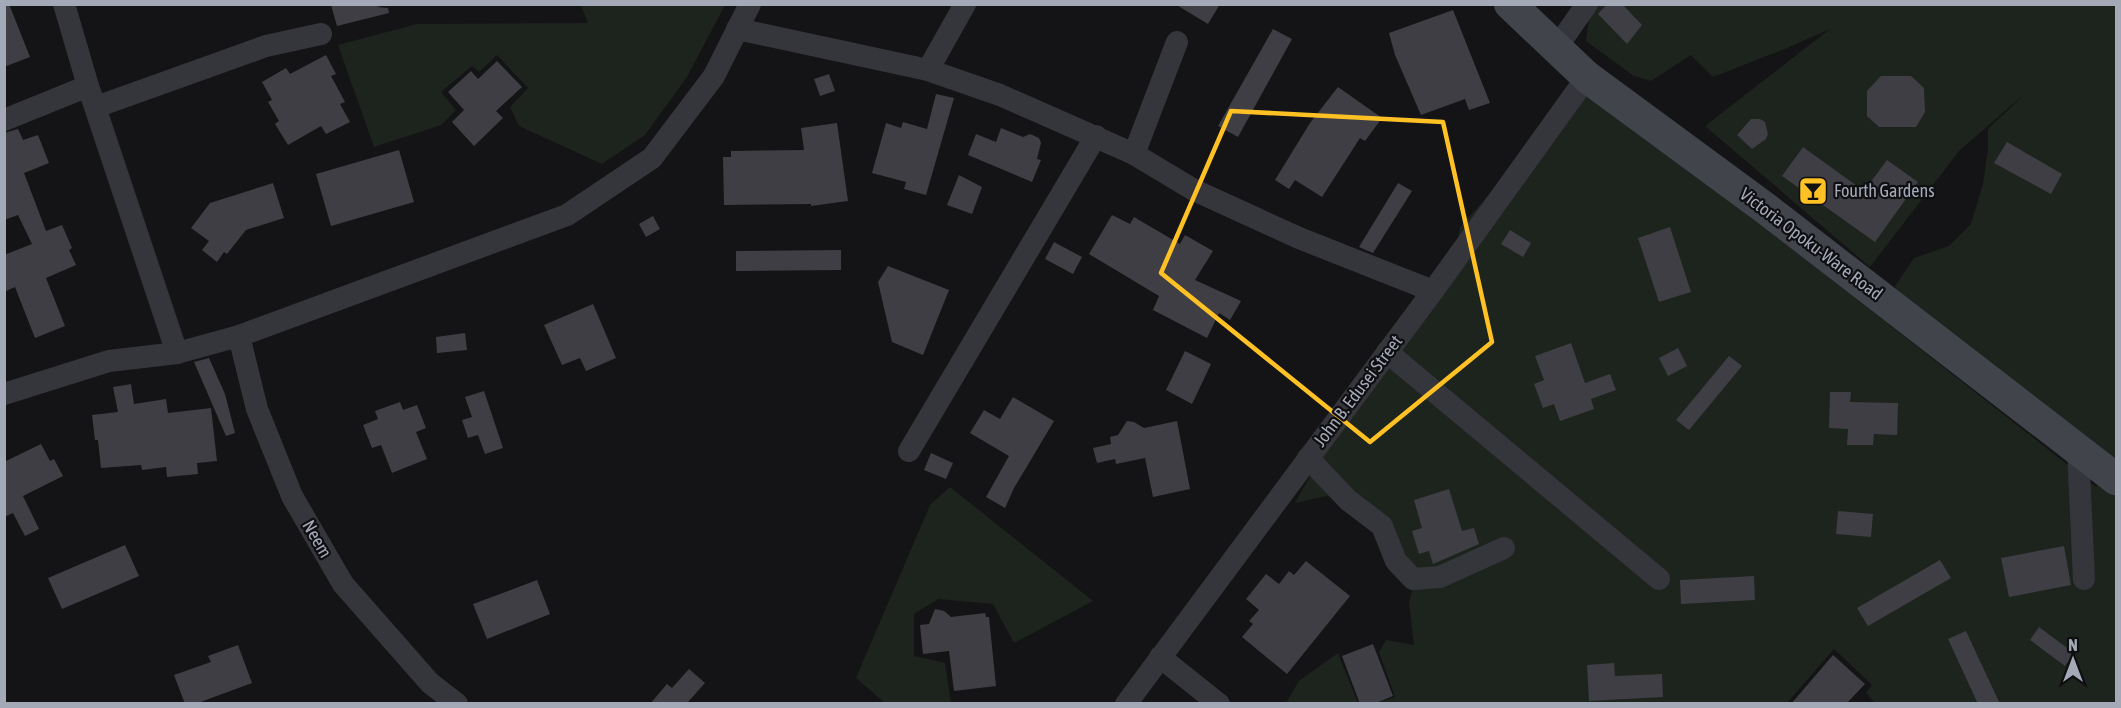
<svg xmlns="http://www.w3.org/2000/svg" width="2121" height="708" font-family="'Asap Condensed',sans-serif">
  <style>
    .green { fill: #1c241d }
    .building { fill: #3e3e44 }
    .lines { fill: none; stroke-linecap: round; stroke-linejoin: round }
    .minor { stroke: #35353c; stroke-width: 22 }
    .secondary { stroke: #42444c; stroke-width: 32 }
    .marked { fill: none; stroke: #ffc123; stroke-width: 4.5; stroke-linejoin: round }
    .labels { text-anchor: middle; stroke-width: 4.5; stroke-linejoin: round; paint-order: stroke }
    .poi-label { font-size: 18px; fill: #a4a9b8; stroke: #0f0f11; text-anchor: start }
    .street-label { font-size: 18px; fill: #a4a9b8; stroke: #0f0f11 }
  </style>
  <rect width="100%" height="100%" fill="#141416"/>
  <!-- green -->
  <g class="green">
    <polygon points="581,5 725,5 687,77 645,135 602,164 519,126 510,107 528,88 497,55 479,72 472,66 441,92 456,110 441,125 374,147 338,45 417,24 588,23"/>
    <polygon points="1598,5 2116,5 2116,703 1875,703 1866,693 1872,685 1834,649 1787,703 1378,703 1395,697 1379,652 1386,640 1414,645 1409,602 1414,583 1395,529 1367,507 1327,496 1295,503 1317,464 1456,249 1460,227 1504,178 1590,90 2096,487 2111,470 1905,308 1895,286 1914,258 1949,246 1971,224 1983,184 1988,148 1988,129 2028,91 1959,151 1870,267 1705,126 1830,29 1787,48 1713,77 1691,55 1651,81 1634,76 1586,41 1589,19"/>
    <polygon points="950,487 1093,601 1014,643 993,604 938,599 914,614 914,656 945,663 951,703 885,703 856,678 930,505"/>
    <polygon points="1338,653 1358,703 1286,703 1299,681"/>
  </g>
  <!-- building -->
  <g class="building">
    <polygon points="4,4 9,4 30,57 4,67"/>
    <polygon points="1175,4 1220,4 1208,24"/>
    <polygon points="1607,4 1622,4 1642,25 1627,44 1598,14"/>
    <polygon points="331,5 384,5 377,7 388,8 389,13 337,26"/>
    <polygon points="1453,10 1490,103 1469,110 1465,99 1421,115 1395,55 1389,33"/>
    <polygon points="1273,29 1292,39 1238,137 1218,126"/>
    <polygon points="326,55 336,74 331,76 345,102 340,104 350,122 326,134 321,126 288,145 275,124 279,121 268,102 272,100 262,82 286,68 290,74"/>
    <polygon points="497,61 522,87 496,111 503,118 474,146 452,122 464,110 448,92 471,71 478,79"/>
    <polygon points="829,74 835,91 820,96 814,79"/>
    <polygon points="1881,76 1911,76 1924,88 1925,112 1916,127 1879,127 1867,116 1867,91"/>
    <polygon points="1338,87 1382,118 1365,141 1360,138 1322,197 1295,180 1289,189 1275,180 1310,123"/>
    <polygon points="936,94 954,98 926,195 904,189 906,182 872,173 886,123 901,128 903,122 927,129"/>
    <polygon points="1751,119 1760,119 1765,122 1768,134 1766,139 1752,149 1737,135"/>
    <polygon points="837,123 848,201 811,206 811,204 724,205 723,157 731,157 731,151 804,150 801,128"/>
    <polygon points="1001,128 1023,137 1030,134 1039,138 1041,143 1037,159 1041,160 1032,182 968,155 976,134 996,142"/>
    <polygon points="18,129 23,140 38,135 49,163 24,173 46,231 62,225 72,248 69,250 76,265 46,278 65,326 35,338 15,287 4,292 4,255 32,244 18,215 4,220 4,133"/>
    <polygon points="2007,142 2062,174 2051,194 1994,163"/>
    <polygon points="1803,147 1864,191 1887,160 1918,182 1875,242 1782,176"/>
    <polygon points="399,150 414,202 331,226 316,174"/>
    <polygon points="959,175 982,187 972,214 947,205"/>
    <polygon points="273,183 284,218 246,230 227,254 224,252 217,262 202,250 209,241 191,228 210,203"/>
    <polygon points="1398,183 1412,191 1373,253 1359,247"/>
    <polygon points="1112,215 1130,224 1134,217 1180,244 1185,235 1213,251 1195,280 1241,301 1230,320 1219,313 1207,338 1153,310 1159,296 1089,254"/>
    <polygon points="653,216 660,229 646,237 639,224"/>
    <polygon points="1670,227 1691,292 1659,302 1638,238"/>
    <polygon points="1510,230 1531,243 1523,257 1501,244"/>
    <polygon points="1054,242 1082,257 1073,274 1045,259"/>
    <polygon points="841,250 841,270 736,271 736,251"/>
    <polygon points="888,266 949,290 923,355 892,342 878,282"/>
    <polygon points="593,304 616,358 586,371 580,358 562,365 544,325"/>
    <polygon points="465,333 467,350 437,353 436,337"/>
    <polygon points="1571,343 1585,383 1610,374 1616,390 1591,399 1594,409 1560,421 1554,404 1543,408 1534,384 1544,380 1535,356"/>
    <polygon points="1678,348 1687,366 1668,376 1659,358"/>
    <polygon points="1185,351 1211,364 1192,404 1166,390"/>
    <polygon points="1729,356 1742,366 1689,430 1676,420"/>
    <polygon points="209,358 225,394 235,433 226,436 194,362"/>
    <polygon points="131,384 134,404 166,399 168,413 211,408 217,461 197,463 198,474 167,477 166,467 142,470 141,465 101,468 98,440 95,440 92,415 118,412 113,387"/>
    <polygon points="484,391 503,448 485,454 478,435 468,438 462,420 472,417 465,397"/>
    <polygon points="1830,392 1851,392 1850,402 1898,403 1897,435 1874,434 1873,445 1847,445 1848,429 1829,428"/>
    <polygon points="1013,397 1054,421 1014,488 1005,508 986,497 1009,456 970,433 984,410 1000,419"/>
    <polygon points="400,402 403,410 417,405 426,428 416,432 427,459 392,473 381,445 372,448 363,425 378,419 375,411"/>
    <polygon points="1127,421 1134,422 1144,428 1177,421 1190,489 1153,497 1145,458 1116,464 1115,459 1097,463 1093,448 1111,444 1110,437 1118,435"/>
    <polygon points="41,444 50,461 54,459 63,476 23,496 39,529 25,536 13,513 4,517 4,462"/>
    <polygon points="931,453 953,463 946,479 924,470"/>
    <polygon points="1449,489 1462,531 1474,528 1479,544 1433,564 1429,551 1419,554 1412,531 1422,528 1414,500"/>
    <polygon points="1838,511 1873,514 1871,537 1836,534"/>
    <polygon points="125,545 139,576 62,609 48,578"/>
    <polygon points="2064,546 2071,585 2009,597 2001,558"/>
    <polygon points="1940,560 1951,578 1868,626 1857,608"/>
    <polygon points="1306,561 1350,596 1287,674 1242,637 1253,624 1249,621 1259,610 1246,599 1266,574 1279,584 1289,571 1294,575"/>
    <polygon points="1754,576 1755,600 1681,604 1680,580"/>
    <polygon points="537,580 550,614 487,639 473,604"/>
    <polygon points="935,609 944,611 951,617 985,613 986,617 989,617 996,686 954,691 949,651 923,654 920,625 929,624"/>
    <polygon points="2039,627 2074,653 2065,666 2030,640"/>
    <polygon points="1966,631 2000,704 1978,704 1948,639"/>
    <polygon points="1373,644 1393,696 1374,704 1360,704 1342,656"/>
    <polygon points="238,645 252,683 195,704 185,704 174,675 211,662 208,656"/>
    <polygon points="1833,655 1865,684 1846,704 1791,704"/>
    <polygon points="1614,663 1615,676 1662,674 1663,697 1589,701 1587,665"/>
    <polygon points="689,669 705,683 688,702 690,704 650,704 667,684 672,688"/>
  </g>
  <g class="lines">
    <!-- minor -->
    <g class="minor">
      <polyline points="64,4 88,86 177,353"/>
      <polyline points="737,29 928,70 1000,95 1134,154 1194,190 1299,238 1433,291"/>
      <polyline points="1557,47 1587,4"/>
      <polyline points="928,70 965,4"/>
      <polyline points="96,107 266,46 321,34"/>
      <polyline points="4,120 88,86"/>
      <polyline points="1134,154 1177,42"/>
      <polyline points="239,336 257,409 292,496 343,584 430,683 457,704"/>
      <polyline points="1387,352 1659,579"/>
      <polyline points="4,394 109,361 177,353 239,336 567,215 652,158 714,76 750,4"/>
      <polyline points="2078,449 2084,579"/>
      <polyline points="909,451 1096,136"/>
      <polyline points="1308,458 1348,500 1382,526 1396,561 1413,579 1440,577 1504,548"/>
      <polyline points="1160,657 1219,704"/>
      <polyline points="1126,704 1433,291 1587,77"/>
    </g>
    <!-- secondary -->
    <polyline class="secondary" points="1510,4 1587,77 1765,208 2116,479"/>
  </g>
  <!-- marked area -->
  <path class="marked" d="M 1231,111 L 1443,122 L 1492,342 L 1370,442 L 1161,273 Z"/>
  <!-- icons -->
  <defs>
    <g id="bar-square" transform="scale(1.5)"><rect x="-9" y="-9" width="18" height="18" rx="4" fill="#ffc123" stroke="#0f0f11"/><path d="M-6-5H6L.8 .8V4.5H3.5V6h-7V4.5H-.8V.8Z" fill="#111"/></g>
  </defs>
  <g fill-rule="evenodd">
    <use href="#bar-square" x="1813" y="191"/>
  </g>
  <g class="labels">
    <!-- poi labels -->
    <g class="poi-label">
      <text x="1834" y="197">Fourth Gardens</text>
    </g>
    <!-- street labels -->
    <g class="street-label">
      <text transform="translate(1811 244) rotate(37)" y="6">Victoria Opoku-Ware Road</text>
      <text transform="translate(1358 391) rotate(-53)" y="6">John B. Edusei Street</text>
      <text transform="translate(317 539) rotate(60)" y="6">Neem</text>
    </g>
  </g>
  <!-- border -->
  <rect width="2121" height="708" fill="none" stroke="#a4a9b8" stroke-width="12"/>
  <!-- north arrow -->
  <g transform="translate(2073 660)" stroke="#0f0f11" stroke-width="4.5" paint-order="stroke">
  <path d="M0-4.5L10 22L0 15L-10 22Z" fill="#a4a9b8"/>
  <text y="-9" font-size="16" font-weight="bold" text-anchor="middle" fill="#a4a9b8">N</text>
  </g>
</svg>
